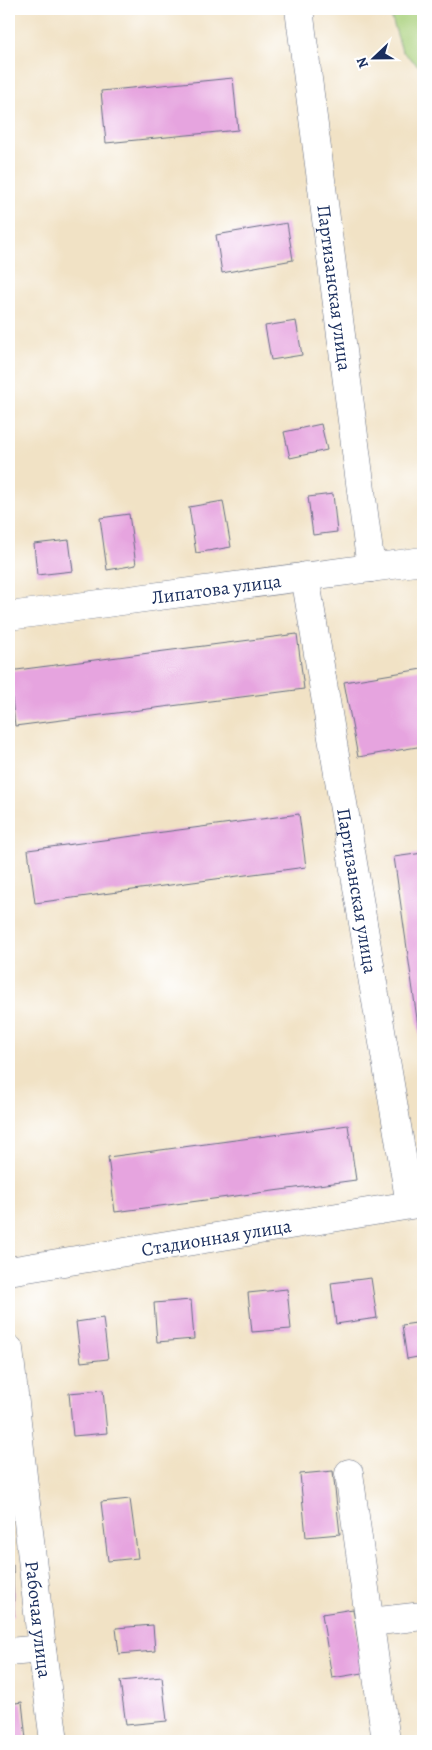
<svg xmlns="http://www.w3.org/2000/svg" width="432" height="1750" font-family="Alegreya,serif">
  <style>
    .green { fill: #a9d07b; stroke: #62806c }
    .building { fill: #e6a4df }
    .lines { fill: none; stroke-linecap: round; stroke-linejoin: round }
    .street-casing { stroke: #666e82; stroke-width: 29 }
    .street { stroke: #fff; stroke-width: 28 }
    .labels { text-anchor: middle; stroke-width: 4.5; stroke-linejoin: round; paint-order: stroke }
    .street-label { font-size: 19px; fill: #1b2f5e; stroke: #fff }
  </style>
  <rect width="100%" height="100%" fill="#fff"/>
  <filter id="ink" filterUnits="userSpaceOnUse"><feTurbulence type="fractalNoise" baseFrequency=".02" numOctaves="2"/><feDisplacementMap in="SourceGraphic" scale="10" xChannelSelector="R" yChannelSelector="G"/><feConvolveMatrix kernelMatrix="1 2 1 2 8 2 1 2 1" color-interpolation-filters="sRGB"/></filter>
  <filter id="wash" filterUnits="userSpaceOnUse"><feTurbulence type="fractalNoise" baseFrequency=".0096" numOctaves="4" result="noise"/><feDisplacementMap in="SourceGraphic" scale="20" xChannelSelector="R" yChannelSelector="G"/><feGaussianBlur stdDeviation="1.12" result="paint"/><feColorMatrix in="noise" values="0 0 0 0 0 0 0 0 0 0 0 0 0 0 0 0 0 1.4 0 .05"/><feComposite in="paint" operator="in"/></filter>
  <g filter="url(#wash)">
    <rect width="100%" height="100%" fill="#f1e2c5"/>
    <!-- green -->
    <polygon class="green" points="389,9 423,9 423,68 421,68 402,51"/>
    <g id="blocks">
      <!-- building -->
      <g class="building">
        <polygon points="233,78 238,130 106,143 101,91"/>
        <polygon points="287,223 293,260 222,273 216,235"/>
        <polygon points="296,321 302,355 271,360 265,326"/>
        <polygon points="321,424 327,450 290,458 284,432"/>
        <polygon points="333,494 337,532 313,535 308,497"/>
        <polygon points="223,501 231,547 196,553 189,507"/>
        <polygon points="129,514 136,565 107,570 100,518"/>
        <polygon points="69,540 73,571 37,575 34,544"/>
        <polygon points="297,634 304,689 15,726 9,671"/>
        <polygon points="422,669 423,679 423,746 358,757 344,682"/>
        <polygon points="299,814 306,867 35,903 28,850"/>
        <polygon points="423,853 423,1054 422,1054 394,857"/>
        <polygon points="348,1125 356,1180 115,1212 108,1157"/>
        <polygon points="371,1278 377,1318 336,1324 331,1283"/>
        <polygon points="287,1289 291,1329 252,1332 248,1293"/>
        <polygon points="191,1300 194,1339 157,1342 154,1303"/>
        <polygon points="103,1318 108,1359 81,1362 76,1322"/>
        <polygon points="423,1322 423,1356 407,1359 402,1325"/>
        <polygon points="103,1390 107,1433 73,1436 69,1393"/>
        <polygon points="333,1471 340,1534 306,1537 300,1474"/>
        <polygon points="130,1499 138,1558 108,1561 101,1502"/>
        <polygon points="9,1565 13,1565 14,1616 9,1617"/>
        <polygon points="353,1609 363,1673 332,1678 322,1614"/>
        <polygon points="153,1625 155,1651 119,1654 116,1628"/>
        <polygon points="162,1677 167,1721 126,1725 120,1681"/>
        <polygon points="22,1702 26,1739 9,1741 9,1704"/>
      </g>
    </g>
  </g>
  <g filter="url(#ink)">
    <use href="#blocks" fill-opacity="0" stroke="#666e82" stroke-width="1"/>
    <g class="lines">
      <!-- street casing -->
      <g class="street-casing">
        <g id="street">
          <path id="s1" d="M 299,9 L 371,568"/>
          <path id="s2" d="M 305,576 L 410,1204"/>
          <path id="s3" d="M 9,616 L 423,561"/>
          <path id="s4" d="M 9,1271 L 423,1203"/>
          <path id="s5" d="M 9,1349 L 42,1649 L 54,1741"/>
          <polyline points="349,1473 386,1741"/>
          <polyline points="370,1622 423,1616"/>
          <polyline points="9,1652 42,1649"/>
        </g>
      </g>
      <!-- street -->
      <use href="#street" class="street"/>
    </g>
  </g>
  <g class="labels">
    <!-- street labels -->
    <g class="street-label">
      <text dy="7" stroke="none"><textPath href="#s1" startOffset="281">Партизанская улица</textPath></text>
      <text dy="7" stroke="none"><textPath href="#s3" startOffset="209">Липатова улица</textPath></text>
      <text dy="7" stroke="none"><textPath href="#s2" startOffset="319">Партизанская улица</textPath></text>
      <text dy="7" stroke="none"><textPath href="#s4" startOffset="210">Стадионная улица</textPath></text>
      <text dy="7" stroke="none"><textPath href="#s5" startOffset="272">Рабочая улица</textPath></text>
    </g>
  </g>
  <!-- margin -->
  <rect width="432" height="1750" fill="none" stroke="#fff" stroke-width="30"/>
  <!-- north arrow -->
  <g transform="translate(374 58) rotate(248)" stroke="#ffffff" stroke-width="4" paint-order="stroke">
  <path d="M0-4L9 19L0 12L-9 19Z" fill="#1b2f5e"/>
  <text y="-8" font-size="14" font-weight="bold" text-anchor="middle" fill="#1b2f5e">N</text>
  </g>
</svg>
